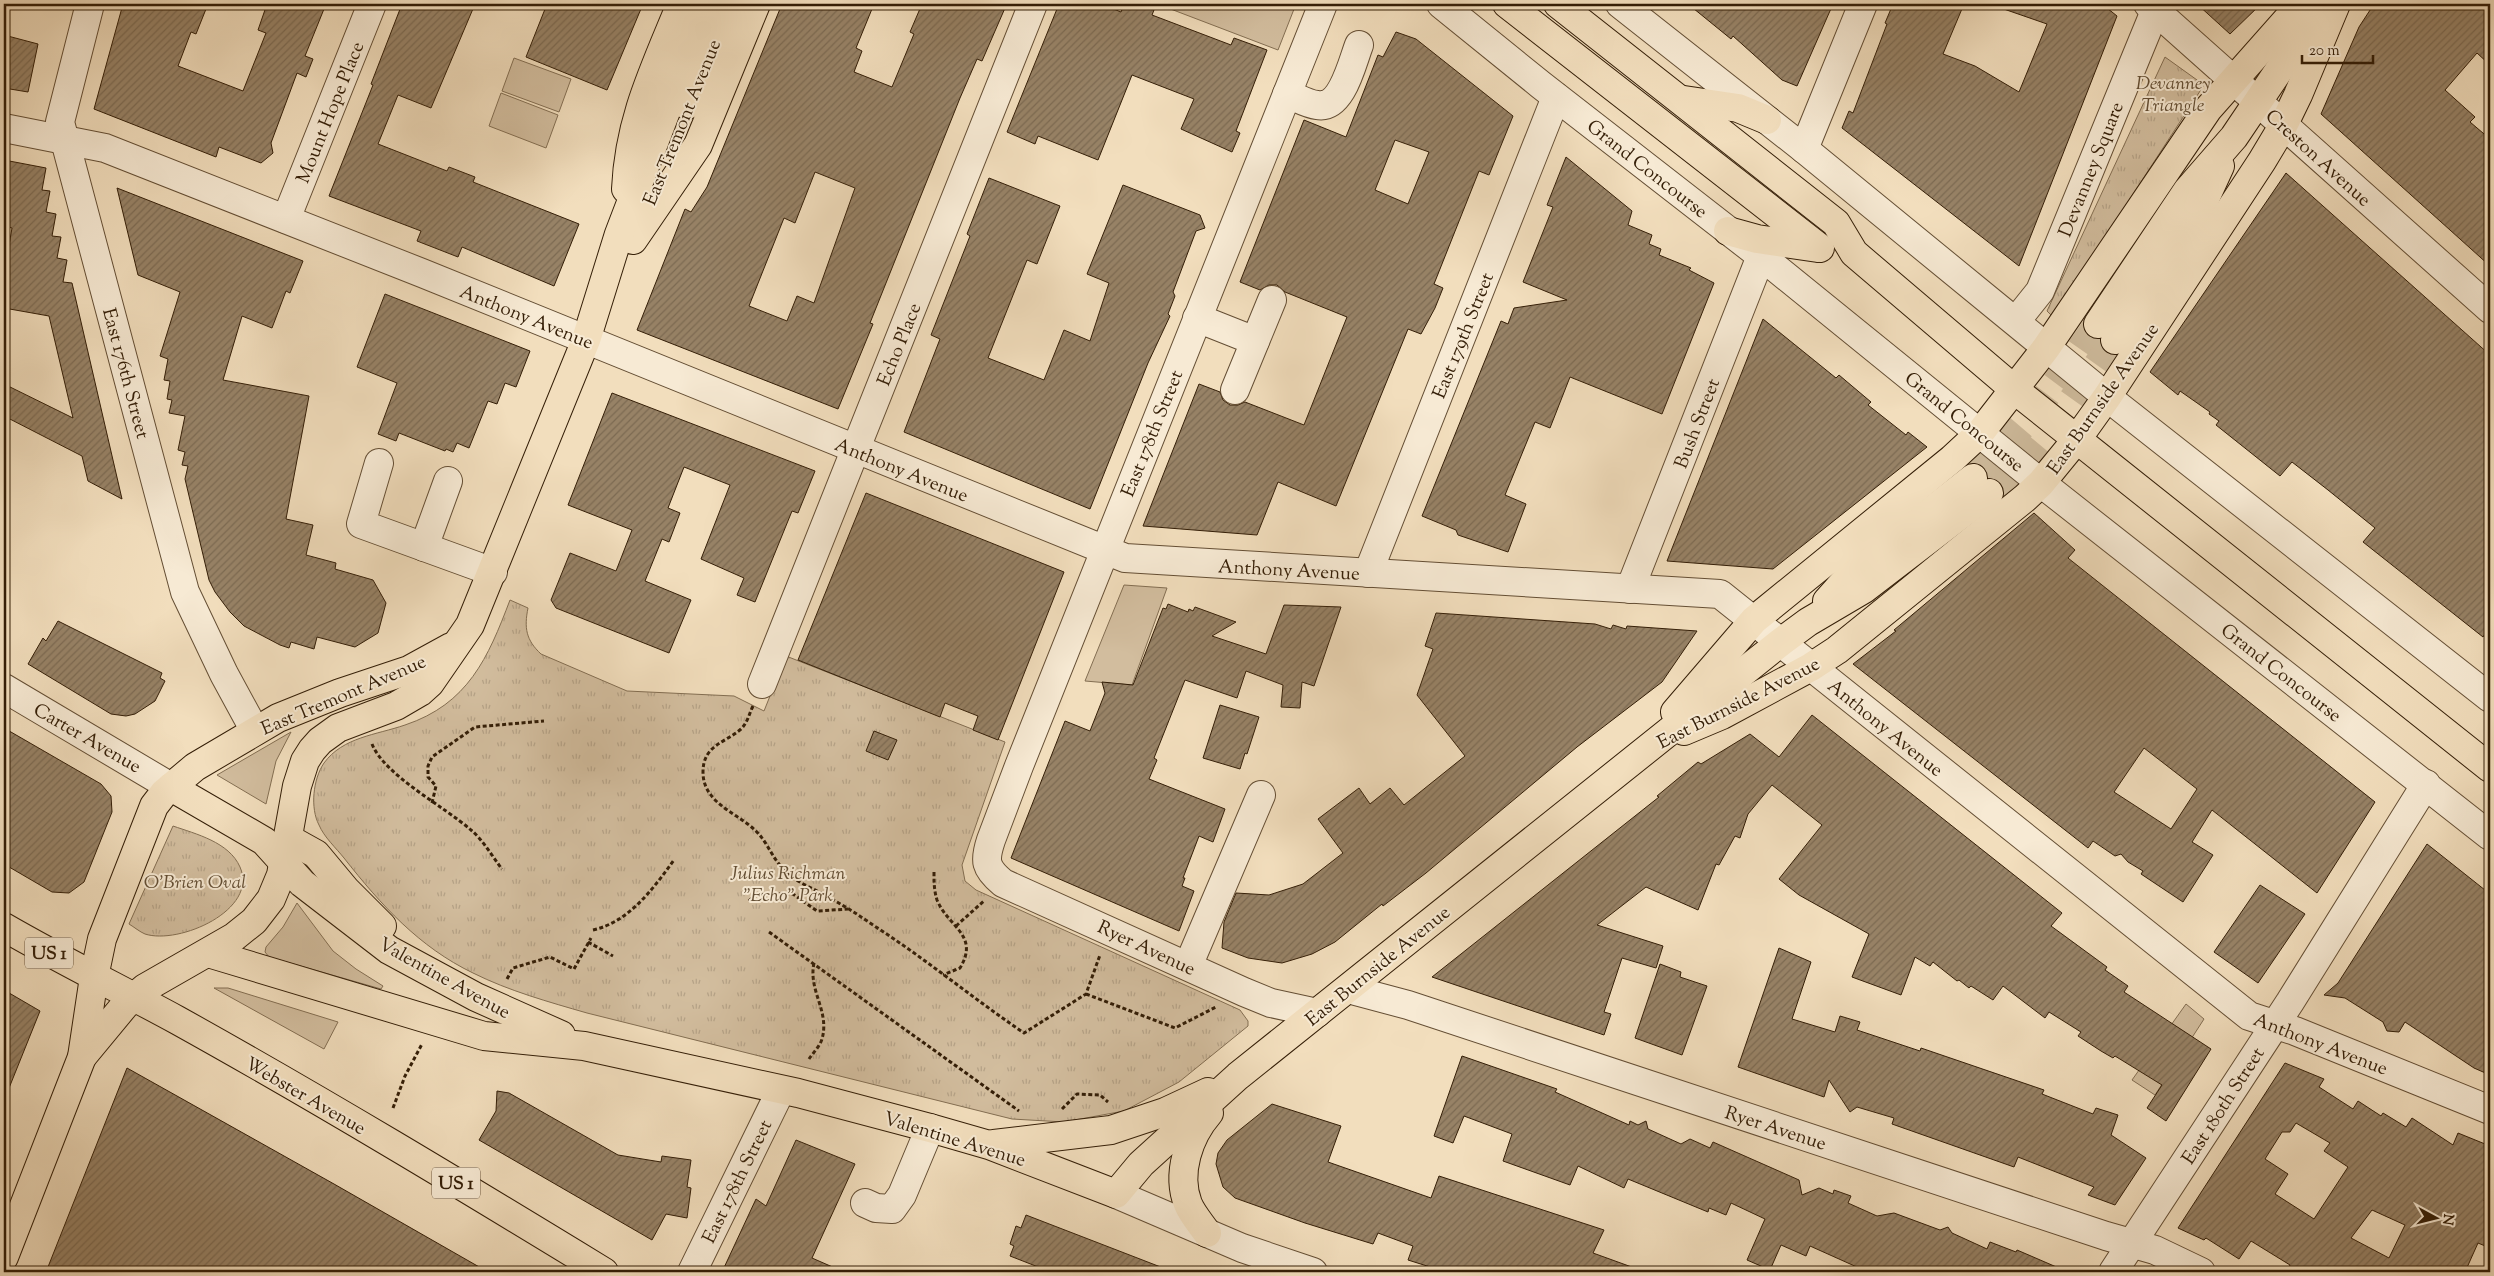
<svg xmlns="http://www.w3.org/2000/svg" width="2494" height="1276" font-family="'Sorts Mill Goudy',serif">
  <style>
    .green { fill: #d2bd9e; stroke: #836e52 }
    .park { fill: url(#park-tufts); stroke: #836e52 }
    .building { fill: url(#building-hatch); stroke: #341e07; fill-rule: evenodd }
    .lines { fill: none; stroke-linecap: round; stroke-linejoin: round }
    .major-tunnel { stroke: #ccb899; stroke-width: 28; stroke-dasharray: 28 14; stroke-linecap: butt }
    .minor-casing { stroke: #644e34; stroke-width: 30 }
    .major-casing { stroke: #341e07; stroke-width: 30 }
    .path { stroke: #341e07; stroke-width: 3; stroke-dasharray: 4 2.5; stroke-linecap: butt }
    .minor { stroke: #f7ead4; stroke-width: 28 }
    .major { stroke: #f2debd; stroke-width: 28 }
    .labels { text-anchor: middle; stroke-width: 4; stroke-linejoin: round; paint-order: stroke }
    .shield { fill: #f7ead4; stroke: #6e5b44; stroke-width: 1 }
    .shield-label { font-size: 18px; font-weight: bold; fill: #341e07 }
    .park-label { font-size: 19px; font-style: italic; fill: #634e34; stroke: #f7ead4 }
    .street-label { font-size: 19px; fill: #341e07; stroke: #f7ead4 }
  </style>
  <defs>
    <pattern id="park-tufts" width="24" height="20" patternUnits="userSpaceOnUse" patternTransform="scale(1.25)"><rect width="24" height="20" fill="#d2bd9e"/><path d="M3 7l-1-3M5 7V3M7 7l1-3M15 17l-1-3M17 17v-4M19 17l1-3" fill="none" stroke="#b5a287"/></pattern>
    <pattern id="building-hatch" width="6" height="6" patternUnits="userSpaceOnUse" patternTransform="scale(1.25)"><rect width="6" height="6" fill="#978266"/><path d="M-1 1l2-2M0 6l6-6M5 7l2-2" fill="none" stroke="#7c6a52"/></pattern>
  </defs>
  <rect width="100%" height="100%" fill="#f2debd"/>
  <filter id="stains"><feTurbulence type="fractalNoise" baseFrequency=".004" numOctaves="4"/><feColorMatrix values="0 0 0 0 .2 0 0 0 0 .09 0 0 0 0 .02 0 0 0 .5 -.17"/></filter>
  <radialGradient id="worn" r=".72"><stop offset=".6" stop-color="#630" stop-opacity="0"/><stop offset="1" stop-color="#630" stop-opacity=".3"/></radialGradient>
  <!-- green -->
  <g class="green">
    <polygon points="1170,4 1296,4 1278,50 1168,8"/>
    <polygon points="514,58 571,79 559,112 502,91"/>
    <polygon points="501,93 558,115 546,148 489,126"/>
    <polygon points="1124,585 1167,588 1132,685 1085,681"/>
    <polygon points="291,732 276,761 266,804 217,775"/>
    <polygon points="297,903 333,951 356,969 383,986 381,989 269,957 265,952 266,947 283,927"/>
    <polygon points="214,988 228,988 338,1022 324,1049"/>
    <polygon points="2186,1004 2204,1019 2155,1095 2132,1080"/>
  </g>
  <!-- park -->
  <g class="park">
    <polygon points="2165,57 2204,85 2053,317 2047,311"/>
    <path d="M 510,600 L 528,608 C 524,628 526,640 541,654 L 627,691 L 734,696 L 764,711 L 786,656 L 1005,742 L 962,865 L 965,881 L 976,890 L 1240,1010 L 1248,1021 L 1248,1026 L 1179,1082 L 1124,1111 L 1064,1122 L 1012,1119 L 587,1013 C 549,1002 509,991 473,973 C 419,947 381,905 344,858 C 336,848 324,837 319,825 C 310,808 313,779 324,763 C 343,737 376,735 405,725 C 468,704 488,658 510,600 Z"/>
    <path d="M 173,826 C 196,834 229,842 240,867 C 259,910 179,945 145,934 C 140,932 134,927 129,924 Z"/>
  </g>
  <!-- building -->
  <g class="building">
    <polygon points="123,4 208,4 196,34 191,32 178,66 243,91 266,33 258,30 267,4 326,4 305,56 313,59 306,77 297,73 271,143 273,153 261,163 219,147 216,157 94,109"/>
    <polygon points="402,4 475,4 431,108 398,95 378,144 447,171 449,167 475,177 473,182 579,224 554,286 462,247 458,257 417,241 421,231 329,196 373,85 371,84"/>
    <polygon points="547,4 643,4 607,90 526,57"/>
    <path d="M 782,4 L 874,4 L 856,48 L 862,51 L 854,72 L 892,87 L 914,34 L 910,32 L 922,4 L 993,4 L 1005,8 L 982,61 L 977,59 L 960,98 L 870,323 L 873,324 L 838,409 L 637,330 L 685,209 L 691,212 L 707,187 ZM 815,172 L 855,188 L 814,303 L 797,296 L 787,321 L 749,306 L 784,218 L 795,223 Z"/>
    <polygon points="1059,4 1101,4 1121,12 1124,4 1140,4 1154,10 1152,15 1231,45 1234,38 1267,50 1236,131 1240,133 1232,152 1181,129 1194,99 1132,75 1098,160 1038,136 1035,144 1007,132"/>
    <polygon points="1688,4 1833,4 1797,86 1782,80 1733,36 1731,39"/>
    <polygon points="1893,4 1964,4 1943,54 1975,66 2019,92 2047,24 1998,7 1999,4 2102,4 2117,16 2019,266 1842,128 1849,111 1853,113 1887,24 1885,23"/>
    <polygon points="2197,4 2261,4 2230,34"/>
    <polygon points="2374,4 2490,4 2490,65 2477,53 2445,90 2475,117 2470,122 2490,139 2490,266 2321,114 2359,27"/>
    <path d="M 1396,32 L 1416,39 L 1513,116 L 1489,175 L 1479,171 L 1434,284 L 1443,288 L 1435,308 L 1421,334 L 1408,329 L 1336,506 L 1278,482 L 1257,535 L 1143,526 L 1199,384 L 1220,392 L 1223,400 L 1230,405 L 1238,405 L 1245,402 L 1304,425 L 1347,317 L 1285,292 L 1277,285 L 1269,285 L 1260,290 L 1240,282 L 1304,120 L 1346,137 L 1378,55 L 1383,57 ZM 1395,140 L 1429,152 L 1408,204 L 1375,190 Z"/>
    <polygon points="4,35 38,44 28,92 4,88"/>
    <polygon points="1566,157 1632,211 1628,225 1652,235 1649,244 1661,249 1659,255 1691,268 1689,270 1714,283 1662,414 1570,377 1550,428 1535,422 1505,495 1526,504 1508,552 1458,535 1456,530 1422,516 1501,321 1508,324 1514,308 1567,300 1523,282 1553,207 1547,205"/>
    <polygon points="4,160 46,168 42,190 50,191 46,212 56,214 52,236 61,237 57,258 67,260 63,282 72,283 122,499 88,481 82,456 4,416 4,384 73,418 49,316 4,308 4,274 12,228 4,226"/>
    <polygon points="2286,173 2490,355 2490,626 2483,637 2363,542 2375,528 2328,490 2292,462 2280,476 2216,425 2219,421 2209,414 2210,412 2180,391 2178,395 2150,372"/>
    <polygon points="989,178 1060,206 1037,264 1027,260 988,358 1044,380 1064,330 1090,341 1109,283 1087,274 1123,185 1200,215 1205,228 1196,231 1173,292 1175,296 1168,314 1170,316 1148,363 1090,509 904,432 940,339 931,335 970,236 967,234"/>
    <polygon points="117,188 303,261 290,293 286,291 272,328 242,316 223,380 309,396 286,519 313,525 306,555 336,563 335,569 373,580 386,603 378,633 355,647 317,637 314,649 291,642 289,648 280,645 244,626 230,612 215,592 209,580 185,479 188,466 182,465 185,452 178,450 185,416 169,413 172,400 167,399 170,381 164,380 168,359 160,356 180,292 138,275"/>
    <polygon points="385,294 530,351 516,387 505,383 497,404 488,401 469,448 457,443 453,452 446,449 445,451 399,433 396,441 378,434 397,383 357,367"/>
    <polygon points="1763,319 1836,378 1839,375 1852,386 1871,402 1868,405 1906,435 1908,432 1927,447 1773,569 1667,561"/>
    <polygon points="612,393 815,471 798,513 792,511 755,602 737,595 744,578 701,559 730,485 684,467 668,508 680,513 669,542 662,539 645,581 691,600 669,653 556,608 551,600 570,553 616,571 632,530 568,505"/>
    <polygon points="866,493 1064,572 998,740 973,730 978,716 945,703 940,717 798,660"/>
    <path d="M 2034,513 L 2075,550 L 2068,558 L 2375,802 L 2317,893 L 2212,810 L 2192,842 L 2213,855 L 2183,902 L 2141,874 L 2143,871 L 2128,862 L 2121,854 L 2115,856 L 2093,841 L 2088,848 L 1853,664 L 1896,631 L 1894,630 ZM 2144,748 L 2197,789 L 2171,829 L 2114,792 Z"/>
    <polygon points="1168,604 1188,612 1189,609 1193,611 1195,607 1236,622 1212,636 1266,654 1284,605 1341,607 1314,686 1302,682 1300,708 1281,707 1283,685 1246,671 1237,698 1185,680 1154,758 1157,760 1149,779 1225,809 1213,842 1199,836 1183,878 1185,878 1182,886 1194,891 1179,931 1011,858 1065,721 1090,731 1105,693 1102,682 1133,685 1163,608 1166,609"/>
    <polygon points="1436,613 1595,624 1611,629 1613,625 1626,629 1627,626 1697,631 1662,682 1577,747 1426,873 1383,906 1382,904 1335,942 1312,954 1282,963 1248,958 1222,948 1224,922 1236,893 1269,895 1303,884 1343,853 1318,819 1359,788 1370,804 1390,788 1404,805 1465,756 1417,695 1433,649 1425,646"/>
    <polygon points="58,621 162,673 160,678 165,681 155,701 135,714 126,716 111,714 28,664 43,638 46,641"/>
    <polygon points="1220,705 1259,717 1247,754 1245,753 1240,769 1203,758"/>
    <polygon points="1812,715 2062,913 2051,926 2107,967 2105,970 2128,986 2124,992 2211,1049 2166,1121 2147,1108 2162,1085 2115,1056 2113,1058 2101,1051 2078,1036 2081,1032 2049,1012 2045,1018 2003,986 1993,1000 1971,986 1969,988 1959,980 1957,981 1933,962 1930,966 1915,957 1901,995 1852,977 1869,934 1799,895 1779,879 1822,825 1772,785 1748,814 1740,838 1735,836 1719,865 1716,864 1698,910 1646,887 1597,925 1663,946 1656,968 1622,958 1604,1012 1611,1014 1604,1035 1432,977 1659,797 1657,796 1698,762 1701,764 1750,734 1779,757"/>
    <polygon points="4,728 101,784 111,796 112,812 84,882 69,893 52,892 4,864"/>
    <polygon points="874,731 897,740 888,760 866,751"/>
    <polygon points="2427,844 2490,894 2490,1075 2474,1068 2405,1022 2399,1032 2387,1031 2383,1022 2345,998 2324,995 2338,983"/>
    <polygon points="2260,885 2305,914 2258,983 2214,952"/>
    <polygon points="1779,948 1811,962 1792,1019 1835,1032 1840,1016 1860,1022 1857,1030 1920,1051 1921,1048 2044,1090 2042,1094 2093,1114 2096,1108 2118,1115 2111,1135 2146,1158 2115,1205 2088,1195 2094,1187 2018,1157 2014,1167 1892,1124 1894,1118 1857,1107 1850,1112 1829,1080 1824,1097 1738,1067"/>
    <polygon points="1660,964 1681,972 1680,977 1707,986 1682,1055 1635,1038"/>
    <polygon points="4,990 40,1011 5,1098 4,1098"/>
    <polygon points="1462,1056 1557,1089 1555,1092 1629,1125 1630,1121 1638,1125 1646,1121 1648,1129 1681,1144 1690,1139 1710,1148 1713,1142 1799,1180 1802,1195 1819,1188 1833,1194 1834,1190 1851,1196 1848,1203 1877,1216 1894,1213 1940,1230 1948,1227 1952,1233 1987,1249 1990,1242 2016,1252 2017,1250 2068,1272 1868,1272 1810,1246 1806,1256 1781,1245 1770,1270 1747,1260 1765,1219 1731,1203 1726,1215 1709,1208 1708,1212 1628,1179 1624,1188 1578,1166 1570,1185 1503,1161 1512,1134 1464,1116 1453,1143 1434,1136"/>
    <path d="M 2285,1063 L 2324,1079 L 2319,1087 L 2353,1109 L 2358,1101 L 2381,1116 L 2383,1113 L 2406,1127 L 2412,1118 L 2453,1145 L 2458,1133 L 2490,1146 L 2490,1186 L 2484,1201 L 2490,1203 L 2490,1248 L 2478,1243 L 2465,1272 L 2286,1272 L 2290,1265 L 2251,1241 L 2239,1259 L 2206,1238 L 2204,1240 L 2178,1228 ZM 2296,1123 L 2330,1143 L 2324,1151 L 2348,1167 L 2314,1219 L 2275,1194 L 2288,1174 L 2265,1159 L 2282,1132 L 2290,1132 ZM 2372,1210 L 2405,1225 L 2389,1258 L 2351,1238 Z"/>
    <polygon points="127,1068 334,1184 488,1272 46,1272"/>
    <polygon points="497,1091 509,1093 618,1155 661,1162 662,1156 691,1160 687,1187 691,1188 687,1218 666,1214 652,1240 479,1140 496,1111"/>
    <polygon points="1272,1104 1341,1126 1328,1162 1431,1198 1439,1176 1604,1230 1593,1253 1640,1270 1640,1272 1446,1272 1408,1260 1413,1246 1378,1233 1373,1244 1305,1223 1235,1198 1223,1187 1216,1164 1218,1153 1227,1140"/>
    <polygon points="796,1140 855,1164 812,1258 844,1272 722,1272 756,1199 766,1206"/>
    <polygon points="1026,1215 1171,1271 1170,1272 1051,1272 1010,1256 1014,1246 1010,1244 1016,1226 1021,1228"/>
  </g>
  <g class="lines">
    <!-- major-tunnel -->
    <g class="major-tunnel">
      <path d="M 1973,478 C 2022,432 2060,379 2098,324"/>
      <polyline points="1989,493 2025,460 2052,428 2115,340"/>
    </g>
    <!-- minor casing -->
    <g class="minor-casing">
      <g id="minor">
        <polyline points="90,4 60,122 185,592 224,674 255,731"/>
        <polyline points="1441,4 1541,85 1761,256 2041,483 2490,836"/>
        <polyline points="1620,4 1804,149 2107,397 2490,698"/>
        <polyline points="2148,4 2490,309"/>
        <path d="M 1287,94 C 1296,97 1307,104 1317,105 C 1342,110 1352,63 1359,45"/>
        <polyline points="4,128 105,148 422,273 1125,558 1720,594 2249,1016 2295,1031 2490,1110"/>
        <polyline points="1804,149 1863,4"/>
        <polyline points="286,219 372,4"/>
        <polyline points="1197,318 1255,341"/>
        <polyline points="2016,321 2040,291 2155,11"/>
        <polyline points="1235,390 1272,300"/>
        <polyline points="379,463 361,524 493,572"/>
        <polyline points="424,547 448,481"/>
        <polyline points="1368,573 1556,97"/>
        <polyline points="1630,589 1761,256"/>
        <polyline points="762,684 1033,4"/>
        <polyline points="4,688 171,787"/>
        <polyline points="1188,966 1261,795"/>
        <polyline points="1348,989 1408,1005 2106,1236 2155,1250 2201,1272"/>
        <path d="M 1317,1013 L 1271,1003 L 1244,992 L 1003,883 C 985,868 984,861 991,840 L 1019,766 L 1323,4"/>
        <polyline points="1116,1194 1242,1248 1313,1272"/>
        <polyline points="865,1203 876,1208 892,1209 902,1195 930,1128"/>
        <polyline points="692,1272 781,1090"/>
        <polyline points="2113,1272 2290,1002 2426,784"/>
      </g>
    </g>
    <!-- major casing -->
    <g class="major-casing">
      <g id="major">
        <polyline points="1507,4 1820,248"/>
        <polyline points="1558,4 1836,223 1854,253 2015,390 2490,768"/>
        <polyline points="1684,100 1738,108 1767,120"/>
        <polyline points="687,105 730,4"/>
        <path d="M 626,189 C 629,119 655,68 681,4"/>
        <polyline points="1728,231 1757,239 1818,248"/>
        <polyline points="633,240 698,145 756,4"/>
        <polyline points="2098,324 2187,191 2234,137 2323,5"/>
        <polyline points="2115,340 2204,201 2220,166"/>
        <polyline points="1827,601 1852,573 1973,478"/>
        <polyline points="1675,712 1754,620 1952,459 1980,433 2046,348 2208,109 2301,4"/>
        <polyline points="1684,731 1722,715 1811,667 1837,650 2025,498 2041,483 2077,439 2107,397 2262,161 2283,126 2298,95 2336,4"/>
        <polyline points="171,787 264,841 302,883 389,950 476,997 561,1035"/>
        <polyline points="289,839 316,854 346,890 382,926"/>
        <path d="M 4,927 C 61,960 120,989 177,1020 C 321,1100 463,1186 604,1272"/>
        <polyline points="208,953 484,1036 584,1046 798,1093 930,1128 989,1145 1116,1194 1141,1164 1238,1076 1781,642 1808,622 1864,589 1989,493"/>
        <polyline points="82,1057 125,1005 145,988 234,937 254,921 271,899 281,875 297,786 305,761 312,750 320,741 338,728 396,706 420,692 430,683 470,625 586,340 619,234 707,4"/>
        <polyline points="994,1144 1111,1130 1165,1112 1208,1092"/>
        <path d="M 1207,1233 C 1201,1224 1192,1214 1188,1204 C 1176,1173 1189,1136 1209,1113"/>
        <polyline points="4,1257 82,1057 94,977 102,939 154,806 164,793 195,767 278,718 340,693 409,670 451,647"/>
      </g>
    </g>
    <!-- path -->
    <g class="path">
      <path d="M 753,706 C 749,714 748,722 741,729 C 725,743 703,745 703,772 C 703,807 745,814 762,838 C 770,849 777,865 788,874 C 800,884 815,889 828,897 C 845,906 860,916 876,927 C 927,960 974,999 1024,1033 L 1086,994 L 1100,955"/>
      <path d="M 372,744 C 384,775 445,807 471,830 C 483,840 492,856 502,869"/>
      <polyline points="432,803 436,786 428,777 428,766 432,757 475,727 544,721"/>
      <path d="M 934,872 C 934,882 934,890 937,900 C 948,927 980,935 960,968 L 943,975"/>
      <polyline points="749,901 756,894 793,894 817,911 848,909"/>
      <polyline points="956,926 985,900"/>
      <path d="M 593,930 C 629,922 653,889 674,860"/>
      <polyline points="769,932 1019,1111"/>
      <polyline points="588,942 613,956"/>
      <polyline points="507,979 513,968 550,957 574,969 591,938"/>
      <polyline points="1086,994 1175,1028 1216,1007"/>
      <path d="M 809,1059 C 813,1053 820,1046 822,1039 C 830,1011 808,991 814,963"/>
      <polyline points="393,1108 405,1076 422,1044"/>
      <polyline points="1062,1109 1077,1094 1100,1095 1108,1102"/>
    </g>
    <!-- minor -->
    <use href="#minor" class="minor"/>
    <!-- major -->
    <use href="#major" class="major"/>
  </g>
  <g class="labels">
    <!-- shield labels -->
    <g class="shield">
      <rect x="25" y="937.5" width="48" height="31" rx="4"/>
      <rect x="432" y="1167.5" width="48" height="31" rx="4"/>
    </g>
    <g class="shield-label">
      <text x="49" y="959">US 1</text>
      <text x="456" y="1189">US 1</text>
    </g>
    <!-- park labels -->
    <g class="park-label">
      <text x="2173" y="89">Devanney<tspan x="2173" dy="22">Triangle</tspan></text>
      <text x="788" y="879">Julius Richman<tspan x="788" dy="22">"Echo" Park</tspan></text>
      <text x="195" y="888">O'Brien Oval</text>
    </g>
    <!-- street labels -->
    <g class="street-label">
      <text transform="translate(329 112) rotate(-68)" y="7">Mount Hope Place</text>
      <text transform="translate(681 122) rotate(-68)" y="7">East Tremont Avenue</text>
      <text transform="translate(2319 157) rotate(42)" y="7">Creston Avenue</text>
      <text transform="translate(1648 168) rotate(38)" y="7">Grand Concourse</text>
      <text transform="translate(2090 169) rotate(-68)" y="7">Devanney Square</text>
      <text transform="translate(527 316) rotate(22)" y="7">Anthony Avenue</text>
      <text transform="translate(1462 335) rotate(-68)" y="7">East 179th Street</text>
      <text transform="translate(898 344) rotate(-68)" y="7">Echo Place</text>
      <text transform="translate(127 373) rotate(75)" y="7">East 176th Street</text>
      <text transform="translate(2102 398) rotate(-55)" y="7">East Burnside Avenue</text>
      <text transform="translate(1965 421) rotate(39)" y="7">Grand Concourse</text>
      <text transform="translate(1696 423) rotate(-69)" y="7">Bush Street</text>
      <text transform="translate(1151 433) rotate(-68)" y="7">East 178th Street</text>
      <text transform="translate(902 469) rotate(22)" y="7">Anthony Avenue</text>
      <text transform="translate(1289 569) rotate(3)" y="7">Anthony Avenue</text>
      <text transform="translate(2282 672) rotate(38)" y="7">Grand Concourse</text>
      <text transform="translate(343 694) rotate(-23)" y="7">East Tremont Avenue</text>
      <text transform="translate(1738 702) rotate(-27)" y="7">East Burnside Avenue</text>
      <text transform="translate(1886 727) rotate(39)" y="7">Anthony Avenue</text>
      <text transform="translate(88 737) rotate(30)" y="7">Carter Avenue</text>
      <text transform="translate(1147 947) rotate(25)" y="7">Ryer Avenue</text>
      <text transform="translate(1377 965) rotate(-39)" y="7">East Burnside Avenue</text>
      <text transform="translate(445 977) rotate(29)" y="7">Valentine Avenue</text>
      <text transform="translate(2321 1043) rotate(21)" y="7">Anthony Avenue</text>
      <text transform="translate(306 1095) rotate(30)" y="7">Webster Avenue</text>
      <text transform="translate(2222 1105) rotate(-57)" y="7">East 180th Street</text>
      <text transform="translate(1776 1127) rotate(18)" y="7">Ryer Avenue</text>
      <text transform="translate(955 1138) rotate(17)" y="7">Valentine Avenue</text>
      <text transform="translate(736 1181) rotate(-64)" y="7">East 178th Street</text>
    </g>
  </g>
  <!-- margin -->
  <rect width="2494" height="1276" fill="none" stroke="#f2debd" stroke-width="20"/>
  <rect x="5" y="5" width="2484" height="1266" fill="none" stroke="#341e07" stroke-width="2.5"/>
  <rect x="10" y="10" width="2474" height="1256" fill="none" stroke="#341e07"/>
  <!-- north arrow -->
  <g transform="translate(2436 1218) rotate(97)" stroke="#f7ead4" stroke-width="4" paint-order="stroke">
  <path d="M0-4L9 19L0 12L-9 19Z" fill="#341e07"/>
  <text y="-8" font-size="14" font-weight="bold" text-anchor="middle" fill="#341e07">N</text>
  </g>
  <!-- scale -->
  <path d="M2302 55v8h71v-8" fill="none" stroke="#341e07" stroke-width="2.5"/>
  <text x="2309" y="55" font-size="15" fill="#341e07" stroke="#f7ead4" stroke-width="4" paint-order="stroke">20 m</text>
  <rect width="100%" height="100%" filter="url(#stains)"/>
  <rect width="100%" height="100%" fill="url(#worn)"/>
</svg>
